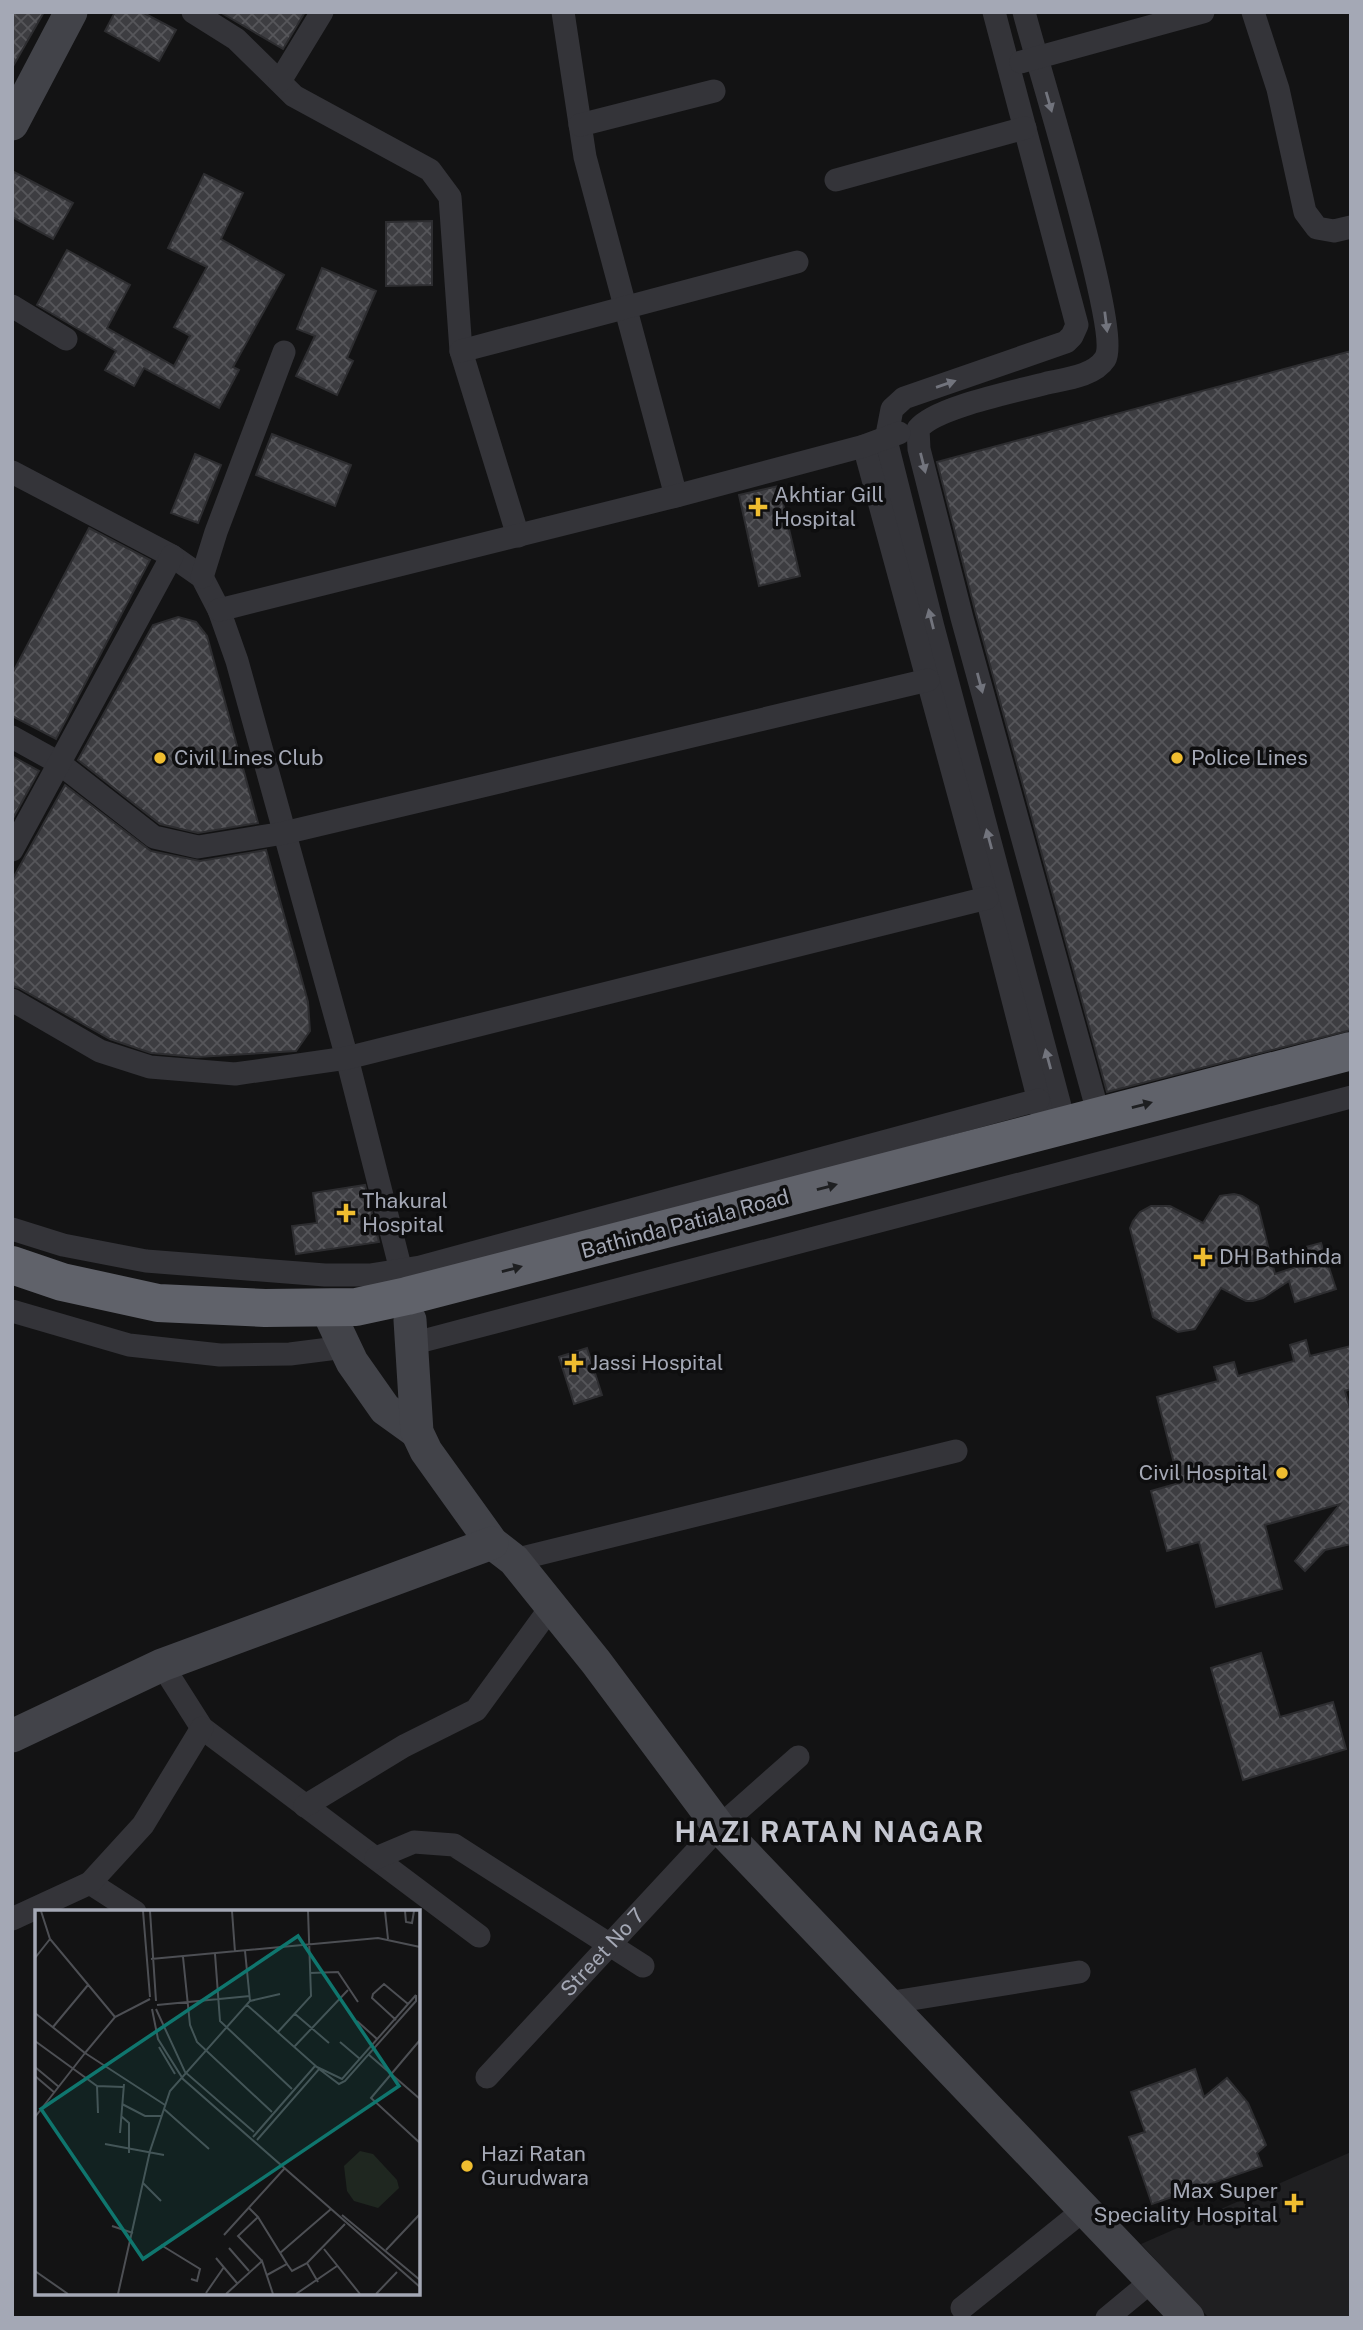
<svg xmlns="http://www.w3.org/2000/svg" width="1363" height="2330" font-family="'Public Sans',sans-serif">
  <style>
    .built { fill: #1f1f21 }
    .building { fill: url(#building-cross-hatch); stroke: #2d2d30; stroke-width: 2 }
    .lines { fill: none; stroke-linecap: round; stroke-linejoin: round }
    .street { stroke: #343439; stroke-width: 23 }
    .secondary { stroke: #424349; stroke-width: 33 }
    .highway { stroke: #60626a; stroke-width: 38 }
    .oneway { fill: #72747d }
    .oneway2 { fill: #1e1f21 }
    .poi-dot { fill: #efbd30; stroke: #0e0e0f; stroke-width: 2.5 }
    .labels { text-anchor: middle; stroke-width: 7; stroke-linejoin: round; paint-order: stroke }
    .poi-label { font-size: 21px; fill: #a4a8b5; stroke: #0e0e0f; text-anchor: start }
    .street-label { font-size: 21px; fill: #a4a8b5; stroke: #0e0e0f }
    .district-label { font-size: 28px; font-weight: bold; letter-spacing: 2px; fill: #c5c7d1; stroke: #0e0e0f }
    .inset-road { fill: none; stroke: #4d4f54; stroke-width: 2 }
    .view { fill: #0f766e; fill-opacity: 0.15; stroke: #0f766e; stroke-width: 3.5 }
    .inset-edge { fill: none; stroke: #a4a8b5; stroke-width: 3.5 }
  </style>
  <defs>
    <pattern id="building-cross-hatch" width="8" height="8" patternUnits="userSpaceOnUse" patternTransform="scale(1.75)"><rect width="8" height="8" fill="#3d3d41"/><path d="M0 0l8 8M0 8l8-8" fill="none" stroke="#56565a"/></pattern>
  </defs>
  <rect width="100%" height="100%" fill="#131314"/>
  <!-- built -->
  <polygon class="built" points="1351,2152 1351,2318 1209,2318 1141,2244"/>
  <!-- building -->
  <g class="building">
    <polygon points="12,12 44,12 12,68"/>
    <polygon points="115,12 142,12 176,30 159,61 105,31"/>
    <polygon points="220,12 305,12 283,49"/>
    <polygon points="12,171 73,203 53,239 12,217"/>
    <polygon points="204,174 243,193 221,239 284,275 233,367 239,370 219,408 144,368 134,386 105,370 116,351 37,305 67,250 130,285 107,328 174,366 190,336 174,327 207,267 168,248"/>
    <polygon points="432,221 432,285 386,286 386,222"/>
    <polygon points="322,268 376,291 347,358 353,361 337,395 296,376 315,336 297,329"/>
    <polygon points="1351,351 1351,1030 1107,1092 976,614 937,462"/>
    <polygon points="272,434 351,465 335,506 256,475"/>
    <polygon points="195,454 221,465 198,523 171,513"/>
    <polygon points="779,486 800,576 759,586 739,495"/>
    <polygon points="89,528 150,560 56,739 12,716 12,674"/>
    <polygon points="178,617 196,622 207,636 258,823 198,833 160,824 78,760 153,625"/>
    <polygon points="12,756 39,771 12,820"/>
    <polygon points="65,785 151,851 200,861 266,850 308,1002 310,1031 296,1051 197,1057 151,1053 110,1039 19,988 12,986 12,880"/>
    <polygon points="365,1185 379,1242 296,1254 292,1226 317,1223 313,1193"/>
    <polygon points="1234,1194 1242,1196 1258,1206 1275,1274 1311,1262 1306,1247 1321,1243 1336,1289 1295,1302 1289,1281 1263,1298 1253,1301 1246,1301 1221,1288 1195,1329 1178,1332 1153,1317 1130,1228 1133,1221 1140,1212 1151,1206 1170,1206 1203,1223 1220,1196"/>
    <polygon points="1306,1340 1310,1356 1351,1346 1351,1389 1345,1391 1351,1412 1351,1544 1325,1550 1305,1571 1295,1561 1340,1504 1265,1525 1282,1589 1216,1607 1199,1542 1167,1551 1151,1491 1179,1483 1157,1397 1218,1381 1214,1367 1234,1362 1238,1376 1294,1361 1290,1345"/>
    <polygon points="587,1348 602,1395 574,1404 559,1357"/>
    <polygon points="1261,1653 1280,1717 1333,1702 1346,1749 1243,1780 1211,1668"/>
    <polygon points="1195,2069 1204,2097 1227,2078 1248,2103 1266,2145 1257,2153 1262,2166 1152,2204 1129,2137 1145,2132 1131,2092"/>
  </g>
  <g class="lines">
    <!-- street -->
    <g class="street">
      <polyline points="193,12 236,39 294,96 430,170 450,197 461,351 518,536"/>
      <polyline points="563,12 585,157 676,496"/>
      <polyline points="994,12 1077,325 1072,336 1066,342 904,398 892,409 886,440 933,627 1065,1125"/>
      <path d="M 1024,12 C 1036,60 1122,333 1105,359 C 1094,376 1065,379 1047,383 C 1018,391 935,407 918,429 L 919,449 L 962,618 L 1099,1116"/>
      <polyline points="1253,12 1278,89 1305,212 1317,228 1334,231 1351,227"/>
      <polyline points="1021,62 1203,12"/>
      <polyline points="280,81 322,12"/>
      <polyline points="580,125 714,91"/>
      <polyline points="836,180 1025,128"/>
      <polyline points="12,306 66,339"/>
      <polyline points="461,351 797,262"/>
      <polyline points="864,446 987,898 1042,1113"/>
      <polyline points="12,472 172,556 202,577 219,610 237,661 347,1058 405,1286"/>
      <polyline points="202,577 216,532 284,352"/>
      <polyline points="219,610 676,496 864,446 899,433"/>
      <polyline points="12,737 59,763 154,837 198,847 284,833 928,680"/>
      <polyline points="12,850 172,556"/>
      <polyline points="12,1000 100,1051 150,1067 235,1074 347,1058 987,898"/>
      <polyline points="12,1229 63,1245 146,1261 325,1275 370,1275 420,1267 1038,1100"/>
      <polyline points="12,1311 129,1345 220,1355 290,1354 345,1347"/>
      <polyline points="411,1344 1351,1097"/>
      <polyline points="514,1560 956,1451"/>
      <polyline points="162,1665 202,1728 479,1936"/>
      <polyline points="305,1806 404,1746 476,1710 551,1607"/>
      <polyline points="376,1858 414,1842 454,1845 643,1966"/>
      <polyline points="90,1883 135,1912"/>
      <polyline points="12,1919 90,1883 143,1825 202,1728"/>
      <polyline points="887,2003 1079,1972"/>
      <path id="s1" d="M 487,2077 L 719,1827 L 798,1757"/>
      <polyline points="962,2308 1085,2209"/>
      <polyline points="1107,2318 1153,2280"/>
    </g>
    <!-- secondary -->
    <g class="secondary">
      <polyline points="12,124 71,12"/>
      <polyline points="326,1307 352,1362 385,1409 417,1432"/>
      <polyline points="410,1320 417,1432 426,1451 492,1543 514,1560 596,1662 719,1827 1188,2318"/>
      <polyline points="12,1736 162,1665 492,1543"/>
    </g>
    <!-- highway -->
    <polyline class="highway" points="12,1265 62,1282 158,1303 265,1308 356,1307 407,1296 1351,1051"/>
  </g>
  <!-- one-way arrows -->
  <defs><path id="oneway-solid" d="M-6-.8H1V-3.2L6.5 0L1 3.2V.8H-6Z" transform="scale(1.75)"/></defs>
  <g class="oneway">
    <use href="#oneway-solid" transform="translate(1049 102) rotate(74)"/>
    <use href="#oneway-solid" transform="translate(1106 322) rotate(83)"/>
    <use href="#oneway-solid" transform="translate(946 384) rotate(-19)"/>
    <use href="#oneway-solid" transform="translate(923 463) rotate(76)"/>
    <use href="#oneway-solid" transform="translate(931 619) rotate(-104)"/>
    <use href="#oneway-solid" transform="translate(980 683) rotate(75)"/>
    <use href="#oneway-solid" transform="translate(989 839) rotate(-105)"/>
    <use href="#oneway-solid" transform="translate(1048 1059) rotate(-105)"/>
  </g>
  <g class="oneway2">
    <use href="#oneway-solid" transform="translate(1142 1105) rotate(-15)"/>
    <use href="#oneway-solid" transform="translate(827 1187) rotate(-15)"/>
    <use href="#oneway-solid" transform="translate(512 1269) rotate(-15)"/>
  </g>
  <!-- markers -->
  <g class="poi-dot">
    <path d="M754.5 496.5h7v7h7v7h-7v7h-7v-7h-7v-7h7z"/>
    <circle cx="160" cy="758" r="7"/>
    <circle cx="1177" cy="758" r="7"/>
    <path d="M342.5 1202.5h7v7h7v7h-7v7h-7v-7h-7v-7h7z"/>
    <path d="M1199.5 1246.5h7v7h7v7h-7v7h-7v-7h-7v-7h7z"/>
    <path d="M570.5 1352.5h7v7h7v7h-7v7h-7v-7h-7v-7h7z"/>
    <circle cx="1282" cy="1473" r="7"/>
    <circle cx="467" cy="2166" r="7"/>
    <path d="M1290.5 2192.5h7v7h7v7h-7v7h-7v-7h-7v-7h7z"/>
  </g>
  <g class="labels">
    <!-- poi labels -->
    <g class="poi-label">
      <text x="774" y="502">Akhtiar Gill<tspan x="774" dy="24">Hospital</tspan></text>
      <text x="174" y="765">Civil Lines Club</text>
      <text x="1191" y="765">Police Lines</text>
      <text x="362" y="1208">Thakural<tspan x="362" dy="24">Hospital</tspan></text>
      <text x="1219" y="1264">DH Bathinda</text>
      <text x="590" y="1370">Jassi Hospital</text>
      <text x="1268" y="1480" text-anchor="end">Civil Hospital</text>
      <text x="481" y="2161">Hazi Ratan<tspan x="481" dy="24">Gurudwara</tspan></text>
      <text x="1278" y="2198" text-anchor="end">Max Super<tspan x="1278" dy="24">Speciality Hospital</tspan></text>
    </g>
    <!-- street labels -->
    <g class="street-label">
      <text transform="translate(685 1224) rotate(-15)" y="7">Bathinda Patiala Road</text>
      <text dy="7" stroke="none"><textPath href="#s1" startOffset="170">Street No 7</textPath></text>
    </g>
    <!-- district labels -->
    <g class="district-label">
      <text x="830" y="1842">HAZI RATAN NAGAR</text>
    </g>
  </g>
  <!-- overview -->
  <g transform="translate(35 1910)">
    <rect width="385" height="385" fill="#131314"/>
    <path d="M 325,241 L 338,244 L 362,270 L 364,278 L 343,298 L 319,291 L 312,281 L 309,256 Z" fill="#1f2720"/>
    <path class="inset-road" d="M 6,1 L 15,29 L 80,107M 108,1 L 115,87M 115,1 L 121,91M 197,1 L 200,42M 350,1 L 353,29M 370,1 L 371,12 L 377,13 L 379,1M 180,44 L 185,111 L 257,179M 148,47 L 155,115 L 162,132 L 237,202M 0,48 L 15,29M 116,49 L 343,28 L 385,37M 275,63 L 303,62 L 323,92M 215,91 L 245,84M 122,95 L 215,86M 212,95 L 283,158M 117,99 L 123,129 L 148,169 L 385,377M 121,99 L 150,162 L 219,222M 0,103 L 50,143 L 80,107 L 115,89M 259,103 L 294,133M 361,110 L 337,88 L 338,84 L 349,74 L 373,94M 322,111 L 342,129M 18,117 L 53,75M 242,123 L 276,86 L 273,1M 385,130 L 336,188 L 385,233M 0,131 L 62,176 L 88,177M 305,132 L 325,149M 124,137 L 140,164M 259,137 L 313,80M 333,144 L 385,189M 0,157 L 24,177M 0,166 L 20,183M 62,176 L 63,203M 87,194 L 110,206 L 127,206M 129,199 L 174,239M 86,206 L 94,213 L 94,243M 0,207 L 50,143 L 130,195M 85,223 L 89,174M 218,227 L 280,156 L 307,169 L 381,85M 222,230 L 284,159 L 304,174 L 310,171 L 381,91 L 381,85M 70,234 L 129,245M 108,273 L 126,291M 214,298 L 223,307 L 203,326 L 227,351M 307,305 L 385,370M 223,307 L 252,354 L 232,365M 77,316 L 98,323M 189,325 L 249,259M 126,335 L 165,359 L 162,371 L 156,369M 194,338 L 214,361M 289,339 L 325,384M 351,340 L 385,304M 245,343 L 296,299M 181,348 L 202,373M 272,353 L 310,314M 252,354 L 257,361 L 272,353 L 283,372M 0,361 L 33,384M 171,383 L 189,357M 83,384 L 115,241 L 135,181 L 215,91 L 210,41M 191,384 L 227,351 L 238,384M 261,384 L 302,356M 341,384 L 362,362"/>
    <path class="view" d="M 263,26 L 364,176 L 108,349 L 6,199 Z"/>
    <rect width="385" height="385" class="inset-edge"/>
  </g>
  <!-- border -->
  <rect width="1363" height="2330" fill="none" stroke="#a4a8b5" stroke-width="28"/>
</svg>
